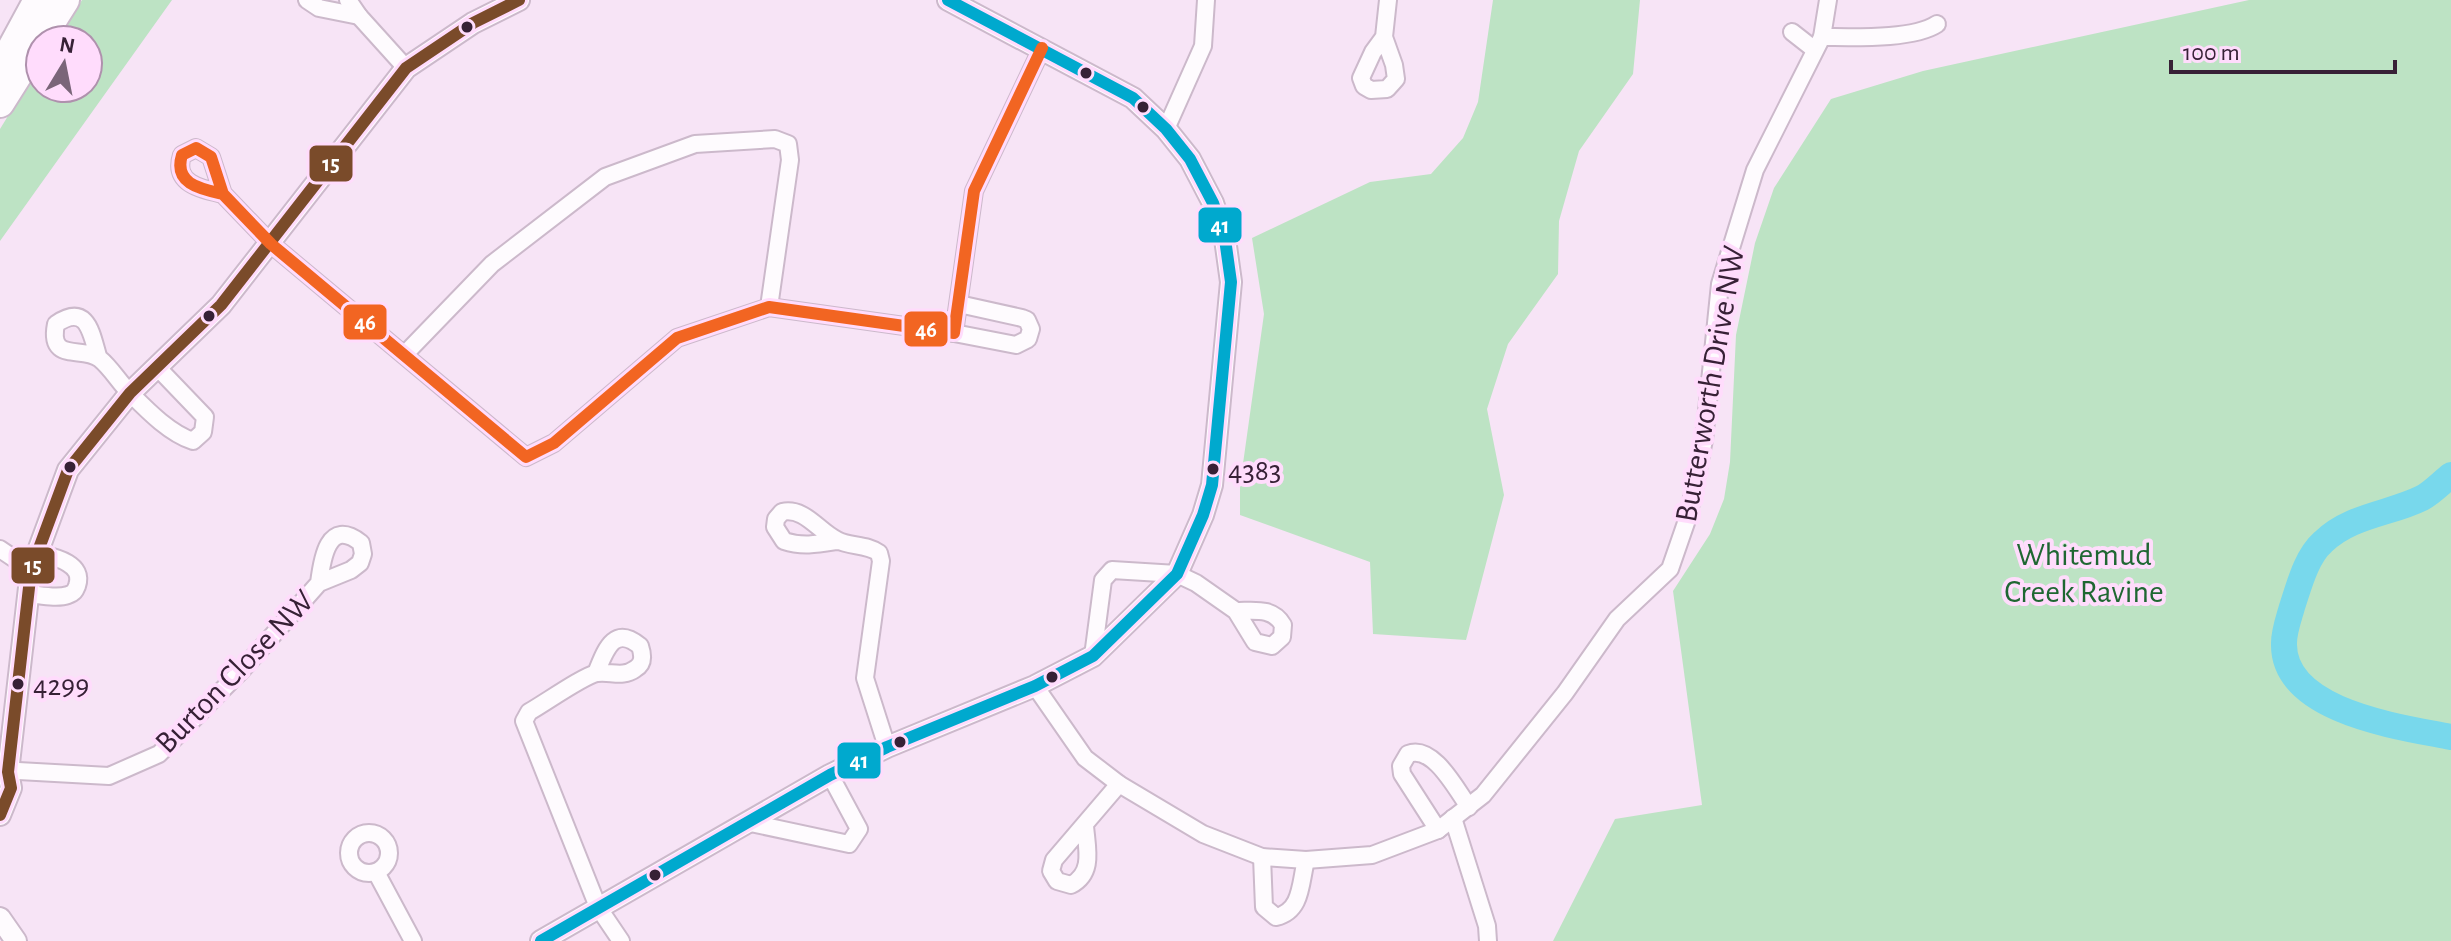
<svg xmlns="http://www.w3.org/2000/svg" width="2451" height="941" font-family="'Alegreya Sans',sans-serif">
  <style>
    .green { fill: #bde3c4 }
    .lines { fill: none; stroke-linecap: round; stroke-linejoin: round }
    .river { stroke: #78d8ec; stroke-width: 26 }
    .minor-casing { stroke: #ccb9cb; stroke-width: 20 }
    .tertiary-casing { stroke: #ccb9cb; stroke-width: 24 }
    .motorway-casing { stroke: #ccb9cb; stroke-width: 32 }
    .minor { stroke: #fefbfe; stroke-width: 16 }
    .tertiary { stroke: #fefbfe; stroke-width: 20 }
    .motorway { stroke: #fefbfe; stroke-width: 28 }
    .bus-1-casing { stroke: #ffdcfc; stroke-width: 18 }
    .bus-2-casing { stroke: #ffdcfc; stroke-width: 18 }
    .bus-3-casing { stroke: #ffdcfc; stroke-width: 18 }
    .bus-1 { stroke: #00a9ce; stroke-width: 12 }
    .bus-2 { stroke: #7a4b2a; stroke-width: 12 }
    .bus-3 { stroke: #f26522; stroke-width: 12 }
    .bus-dot { fill: #372136; stroke: #ffdcfc; stroke-width: 3 }
    .labels { text-anchor: middle; stroke-width: 8; stroke-linejoin: round; paint-order: stroke }
    .bus-label { font-size: 30px; fill: #372136; stroke: #ffdcfc; text-anchor: start }
    .street-label { font-size: 32px; fill: #372136; stroke: #ffdcfc }
    .park-label { font-size: 32px; fill: #1f6732; stroke: #ffdcfc }
    .line-badge { stroke: #ffdcfc; stroke-width: 3 }
    .badge-label { font-size: 22px; text-anchor: middle; font-weight: bold; fill: #fff }
  </style>
  <rect width="100%" height="100%" fill="#f7e4f6"/>
  <!-- green -->
  <g class="green">
    <polygon points="82,0 172,0 0,241 0,129 40,64 40,88 88,88 88,40 56,40"/>
    <polygon points="1493,0 1640,0 1633,74 1579,151 1559,221 1558,274 1508,344 1487,409 1504,495 1466,640 1373,634 1370,562 1240,515 1240,485 1264,314 1252,238 1370,182 1431,174 1463,138 1478,102"/>
    <polygon points="2249,0 2451,0 2451,941 1553,941 1615,819 1702,805 1673,591 1710,534 1724,499 1730,462 1736,335 1755,243 1774,188 1831,99 1923,71"/>
  </g>
  <g class="lines">
    <!-- river -->
    <path class="river" d="M 2451,475 C 2442,482 2433,492 2422,498 C 2390,514 2351,515 2323,542 C 2306,557 2299,586 2292,607 C 2289,618 2284,631 2284,643 C 2282,712 2401,727 2451,737"/>
    <!-- minor casing -->
    <g class="minor-casing">
      <g id="minor">
        <polyline points="307,0 319,8 359,16"/>
        <polyline points="348,0 359,16 406,68"/>
        <polyline points="1792,32 1815,50"/>
        <polyline points="1384,37 1373,52 1361,78 1364,86 1371,90 1387,89 1396,79 1394,65 1384,37 1388,0"/>
        <path d="M 1822,37 C 1851,37 1913,40 1937,24"/>
        <polyline points="1166,129 1203,46 1206,0"/>
        <path d="M 223,194 C 201,189 173,184 182,155 L 196,148 L 211,157 L 223,194 L 271,244 L 526,457 L 554,443 L 677,338 L 769,307 L 954,333 L 974,191 L 1042,48"/>
        <polyline points="954,333 1016,345 1028,339 1031,329 1027,320 1022,318 959,304"/>
        <polyline points="405,354 492,264 605,177 695,144 775,139 788,144 790,160 769,307"/>
        <path d="M 98,356 C 91,332 87,303 56,324 C 48,364 83,345 100,359 C 111,368 119,382 129,392 C 147,410 169,433 193,441 L 203,432 L 205,417 L 157,367"/>
        <path d="M 837,541 C 818,544 802,547 784,541 L 775,527 L 776,519 L 782,512 C 805,507 818,531 837,540 C 850,547 867,544 879,553 L 881,561 L 865,678 L 887,747"/>
        <polyline points="0,549 31,570"/>
        <path d="M 29,594 C 40,595 57,599 68,595 C 74,593 75,591 77,586 C 85,563 54,557 37,553"/>
        <path d="M 1093,656 L 1103,580 L 1112,570 L 1177,574 L 1196,583 L 1236,611 L 1255,642 L 1272,646 L 1282,637 L 1283,625 C 1273,607 1254,611 1236,611"/>
        <path d="M 596,673 C 605,652 613,624 640,646 C 643,655 644,664 635,669 C 623,678 610,671 597,673 C 583,676 545,703 529,712 L 524,721 L 598,907 L 621,941"/>
        <polyline points="1035,686 1085,758 1119,784 1203,834 1262,857 1306,860 1372,855 1438,830 1483,795 1565,693 1617,619 1670,569 1688,517 1704,440 1720,284 1755,170 1822,37 1828,0"/>
        <path d="M 0,770 L 109,776 L 159,754 L 241,671 L 319,583 L 351,570 L 360,563 L 363,554 L 361,543 C 328,517 322,559 319,583"/>
        <polyline points="1453,818 1487,926 1488,941"/>
        <polyline points="746,822 849,844 859,829 830,775"/>
        <path d="M 1085,826 C 1087,849 1094,873 1071,885 L 1057,881 L 1051,871 L 1054,860 L 1119,784"/>
        <path d="M 1438,830 L 1402,774 L 1401,766 L 1408,754 C 1433,744 1456,789 1469,807"/>
        <circle cx="369" cy="853" r="20"/>
        <path d="M 1262,857 L 1264,907 L 1276,917 C 1302,911 1300,884 1306,860"/>
        <polyline points="376,872 413,941"/>
      </g>
    </g>
    <!-- tertiary casing -->
    <g class="tertiary-casing">
      <g id="tertiary">
        <polyline points="0,815 11,788 8,772 31,570 68,470 130,393 221,305 406,68 473,23 519,0"/>
        <polyline points="0,918 16,941"/>
        <polyline points="541,941 830,775 887,747 1035,686 1093,656 1177,574 1203,515 1212,485 1231,282 1225,239 1213,203 1190,159 1166,129 1133,98 948,0"/>
      </g>
    </g>
    <!-- motorway casing -->
    <g class="motorway-casing">
      <g id="motorway">
        <polyline points="0,70 38,0"/>
        <polyline points="0,103 65,0"/>
      </g>
    </g>
    <!-- minor -->
    <use href="#minor" class="minor"/>
    <!-- tertiary -->
    <use href="#tertiary" class="tertiary"/>
    <!-- motorway -->
    <use href="#motorway" class="motorway"/>
    <!-- bus-1 casing -->
    <g class="bus-1-casing">
      <polyline id="bus-1" points="541,941 830,775 887,747 1035,686 1093,656 1177,574 1203,515 1212,485 1231,282 1225,239 1213,203 1190,159 1166,129 1133,98 948,0"/>
    </g>
    <!-- bus-2 casing -->
    <g class="bus-2-casing">
      <polyline id="bus-2" points="0,815 11,788 8,772 31,570 68,470 130,393 221,305 406,68 473,23 519,0"/>
    </g>
    <!-- bus-3 casing -->
    <g class="bus-3-casing">
      <path id="bus-3" d="M 223,194 C 201,189 173,184 182,155 L 196,148 L 211,157 L 223,194 L 271,244 L 526,457 L 554,443 L 677,338 L 769,307 L 954,333 L 974,191 L 1042,48"/>
    </g>
    <!-- bus-1 -->
    <use href="#bus-1" class="bus-1"/>
    <!-- bus-2 -->
    <use href="#bus-2" class="bus-2"/>
    <!-- bus-3 -->
    <use href="#bus-3" class="bus-3"/>
  </g>
  <!-- markers -->
  <g class="bus-dot">
    <circle cx="467" cy="27" r="7"/>
    <circle cx="1086" cy="73" r="7"/>
    <circle cx="1143" cy="107" r="7"/>
    <circle cx="209" cy="316" r="7"/>
    <circle cx="70" cy="467" r="7"/>
    <circle cx="1213" cy="469" r="7"/>
    <circle cx="1052" cy="677" r="7"/>
    <circle cx="18" cy="684" r="7"/>
    <circle cx="900" cy="742" r="7"/>
    <circle cx="655" cy="875" r="7"/>
  </g>
  <g class="labels">
    <!-- bus labels -->
    <g class="bus-label">
      <text x="1228" y="480">4383</text>
      <text x="33" y="695">4299</text>
    </g>
    <!-- street labels -->
    <g class="street-label">
      <text transform="translate(1709 384) rotate(-80)" y="11">Butterworth Drive NW</text>
      <text transform="translate(234 671) rotate(-46)" y="11">Burton Close NW</text>
    </g>
    <!-- park labels -->
    <g class="park-label">
      <text x="2084" y="565">Whitemud<tspan x="2084" dy="37">Creek Ravine</tspan></text>
    </g>
  </g>
  <g class="line-badge">
    <rect x="308" y="144" width="46" height="39" rx="8" fill="#7a4b2a"/>
    <rect x="1197" y="206" width="46" height="38" rx="8" fill="#00a9ce"/>
    <rect x="342" y="303" width="46" height="38" rx="8" fill="#f26522"/>
    <rect x="903" y="310" width="46" height="38" rx="8" fill="#f26522"/>
    <rect x="10" y="546" width="46" height="39" rx="8" fill="#7a4b2a"/>
    <rect x="836" y="741" width="46" height="39" rx="8" fill="#00a9ce"/>
  </g>
  <g class="badge-label">
    <text x="331" y="171">15</text>
    <text x="1220" y="233">41</text>
    <text x="365" y="330">46</text>
    <text x="926" y="337">46</text>
    <text x="33" y="573">15</text>
    <text x="859" y="768">41</text>
  </g>
  <!-- north arrow -->
  <g transform="translate(64 64) rotate(10)"><circle r="38" fill="#ffdcfc" stroke="#af91ad" stroke-width="2"/>
  <path d="M0-6L14 30L0 20L-14 30Z" fill="#7a6579"/>
  <text y="-12" font-size="22" font-weight="bold" text-anchor="middle" fill="#372136">N</text>
  </g>
  <!-- scale -->
  <path d="M2171 60v12h224v-12" fill="none" stroke="#372136" stroke-width="4"/>
  <text x="2183" y="60" font-size="24" fill="#372136" stroke="#ffdcfc" stroke-width="6" paint-order="stroke">100 m</text>
</svg>
